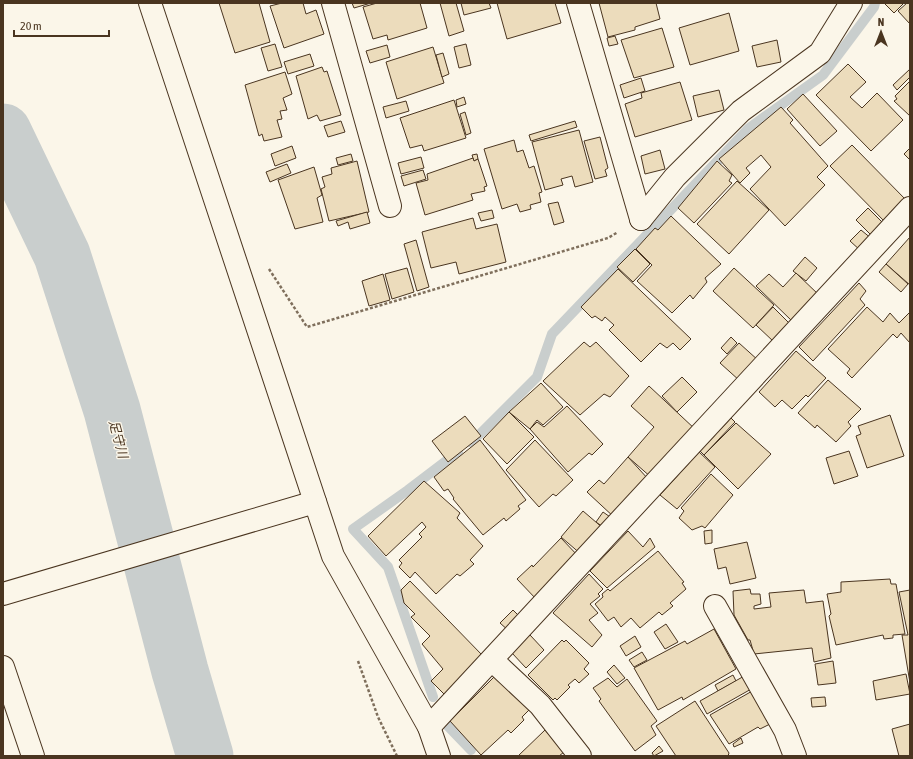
<svg xmlns="http://www.w3.org/2000/svg" width="913" height="759" font-family="'Asap Condensed','Noto Sans JP',sans-serif">
  <style>
    .lines { fill: none; stroke-linecap: round; stroke-linejoin: round }
    .stream { stroke: #c9cecd; stroke-width: 10 }
    .river { stroke: #c9cecd; stroke-width: 57 }
    .building { fill: #ecdcbc; stroke: #4a3520 }
    .minor-casing { stroke: #4a3520; stroke-width: 24 }
    .major-casing { stroke: #4a3520; stroke-width: 24 }
    .path { stroke: #7f6f5c; stroke-width: 2.5; stroke-dasharray: 3 2; stroke-linecap: butt }
    .minor { stroke: #fbf6e9; stroke-width: 22 }
    .major { stroke: #fbf6e9; stroke-width: 22 }
    .labels { text-anchor: middle; stroke-width: 3; stroke-linejoin: round; paint-order: stroke }
    .water-label { font-size: 13px; font-style: italic; fill: #4a3520; stroke: #fbf6e9 }
  </style>
  <rect width="100%" height="100%" fill="#fbf6e9"/>
  <g class="lines">
    <!-- stream -->
    <g class="stream">
      <polyline points="470,442 481,433 537,377 552,334 749,128 823,75 874,7 875,3"/>
      <polyline points="433,697 388,567 353,529 408,490 458,452"/>
      <polyline points="446,724 471,750"/>
    </g>
    <!-- river -->
    <polyline class="river" points="3,132 62,255 112,410 180,671 205,756"/>
  </g>
  <!-- building -->
  <g class="building">
    <polygon points="219,3 259,3 270,42 235,53"/>
    <polygon points="282,3 303,3 306,14 316,10 324,34 284,48 270,6"/>
    <polygon points="352,3 371,3 354,8"/>
    <polygon points="377,3 420,3 427,28 388,40 387,35 373,39 363,7"/>
    <polygon points="440,3 456,3 464,31 449,36"/>
    <polygon points="461,3 489,3 491,8 464,15"/>
    <polygon points="497,3 555,3 561,23 507,39"/>
    <polygon points="599,3 656,3 660,19 635,27 635,30 608,37"/>
    <polygon points="884,3 904,3 894,13"/>
    <polygon points="907,3 910,3 910,24 898,11"/>
    <polygon points="729,13 739,51 690,65 679,28"/>
    <polygon points="662,28 674,67 634,78 621,40"/>
    <polygon points="615,36 618,44 609,46 607,38"/>
    <polygon points="777,40 781,62 757,67 752,46"/>
    <polygon points="275,44 282,67 268,71 261,48"/>
    <polygon points="466,44 471,65 459,68 454,47"/>
    <polygon points="387,45 390,57 370,63 366,51"/>
    <polygon points="433,47 444,83 397,99 386,62"/>
    <polygon points="443,53 449,74 442,77 436,55"/>
    <polygon points="310,54 314,66 288,74 284,62"/>
    <polygon points="848,64 866,82 850,97 862,108 877,93 903,120 871,151 816,95"/>
    <polygon points="322,67 324,72 327,71 341,115 320,121 317,115 308,119 296,76"/>
    <polygon points="910,69 910,77 897,90 893,85"/>
    <polygon points="285,72 292,94 283,98 287,110 280,111 282,119 277,120 282,137 264,141 262,134 259,136 245,85"/>
    <polygon points="641,78 645,91 624,98 620,85"/>
    <polygon points="910,81 910,116 894,101 897,99 895,96"/>
    <polygon points="680,82 692,120 635,137 625,104 642,98 641,93"/>
    <polygon points="719,90 724,110 698,117 693,96"/>
    <polygon points="803,94 837,131 820,146 787,109"/>
    <polygon points="464,97 466,104 457,107 456,100"/>
    <polygon points="454,100 466,138 424,151 422,145 410,148 400,118"/>
    <polygon points="406,101 409,111 386,118 383,107"/>
    <polygon points="781,107 793,120 790,123 828,166 817,177 825,185 785,226 750,189 771,167 761,155 746,168 750,173 740,183 719,159"/>
    <polygon points="465,112 471,133 466,135 460,114"/>
    <polygon points="341,121 345,132 328,137 324,126"/>
    <polygon points="575,121 577,127 531,141 529,135"/>
    <polygon points="579,130 593,182 575,187 572,176 561,179 563,185 545,190 532,142"/>
    <polygon points="600,137 608,168 605,170 607,176 595,179 584,141"/>
    <polygon points="514,140 517,152 523,150 529,168 534,166 542,192 539,193 541,202 530,205 531,209 520,212 517,204 502,209 484,149"/>
    <polygon points="852,145 907,201 886,223 830,166"/>
    <polygon points="292,146 296,158 275,166 271,154"/>
    <polygon points="910,148 910,160 904,154"/>
    <polygon points="660,150 665,169 645,174 641,156"/>
    <polygon points="351,154 353,161 338,165 336,158"/>
    <polygon points="477,154 478,159 474,161 472,155"/>
    <polygon points="421,157 424,168 401,174 398,163"/>
    <polygon points="473,158 474,161 478,159 487,186 484,187 485,191 471,194 473,200 425,215 416,183 428,180 427,174"/>
    <polygon points="357,161 369,212 329,221 321,189 325,187 322,177 332,174 331,168"/>
    <polygon points="717,161 732,175 729,181 732,183 694,223 678,208"/>
    <polygon points="287,164 291,173 270,182 266,172"/>
    <polygon points="314,167 322,195 317,198 323,222 295,229 278,180"/>
    <polygon points="423,170 426,179 404,186 401,176"/>
    <polygon points="737,181 769,210 729,254 697,224"/>
    <polygon points="558,202 564,222 554,225 548,204"/>
    <polygon points="868,208 885,225 873,237 856,220"/>
    <polygon points="492,210 494,218 481,221 478,213"/>
    <polygon points="367,212 370,223 350,229 348,222 338,226 336,221"/>
    <polygon points="671,216 721,264 705,278 707,282 693,299 690,295 672,313 637,281 652,265 636,249 655,228 658,230"/>
    <polygon points="473,218 476,229 497,224 506,262 459,274 456,262 431,268 422,232"/>
    <polygon points="861,230 872,239 861,251 850,241"/>
    <polygon points="910,237 910,285 886,264"/>
    <polygon points="416,240 429,287 417,291 404,244"/>
    <polygon points="635,249 650,264 633,282 617,267"/>
    <polygon points="805,257 817,268 806,281 793,271"/>
    <polygon points="886,264 908,284 901,292 879,272"/>
    <polygon points="407,268 414,292 392,299 385,274"/>
    <polygon points="734,268 774,305 753,328 713,291"/>
    <polygon points="618,269 691,339 680,350 673,343 667,348 660,343 641,362 609,330 614,325 605,317 602,321 595,316 592,318 581,307"/>
    <polygon points="796,273 819,295 793,322 756,286 769,274 783,287"/>
    <polygon points="383,274 390,300 369,306 362,281"/>
    <polygon points="859,283 866,291 860,299 865,305 813,361 799,347"/>
    <polygon points="773,307 790,324 774,342 756,325"/>
    <polygon points="867,307 883,322 890,313 899,323 910,312 910,343 901,333 897,338 893,334 852,378 847,373 850,369 828,349"/>
    <polygon points="731,337 737,343 727,354 721,348"/>
    <polygon points="584,342 590,347 596,342 629,376 610,397 604,394 580,415 543,381"/>
    <polygon points="739,343 759,361 740,381 720,363"/>
    <polygon points="796,351 826,378 808,397 806,395 792,409 782,400 775,407 759,392"/>
    <polygon points="682,377 697,392 677,412 662,396"/>
    <polygon points="828,380 861,409 848,422 851,426 836,442 817,425 815,428 798,413"/>
    <polygon points="541,383 563,407 543,425 537,420 530,429 509,412"/>
    <polygon points="649,386 696,430 652,478 628,457 654,427 631,406"/>
    <polygon points="567,406 603,444 592,455 589,453 568,472 530,429 537,422 544,427"/>
    <polygon points="509,412 534,437 507,464 483,439"/>
    <polygon points="890,415 904,456 867,468 856,436 861,434 858,426"/>
    <polygon points="465,416 481,436 448,462 432,441"/>
    <polygon points="731,418 735,422 704,455 700,451"/>
    <polygon points="736,423 771,454 738,489 704,455"/>
    <polygon points="480,440 526,500 518,506 520,509 506,521 504,518 483,535 453,499 454,498 448,489 444,491 434,477"/>
    <polygon points="535,440 573,480 556,496 553,494 539,507 506,470"/>
    <polygon points="849,451 858,476 834,484 826,458"/>
    <polygon points="699,452 715,467 677,509 660,495"/>
    <polygon points="628,457 649,480 615,518 587,492 599,480 604,484"/>
    <polygon points="711,474 733,495 705,528 702,526 692,530 679,518 684,511 681,508"/>
    <polygon points="424,481 460,513 457,518 483,546 470,560 474,564 460,576 457,574 436,594 415,572 410,578 399,567 402,563 399,560 422,537 419,534 426,527 422,522 386,556 368,536"/>
    <polygon points="583,511 604,529 582,555 561,537"/>
    <polygon points="603,512 613,519 606,529 596,522"/>
    <polygon points="712,530 712,543 705,544 704,531"/>
    <polygon points="628,531 643,547 650,538 655,547 607,588 590,571"/>
    <polygon points="561,538 579,557 537,600 517,579 532,565 533,567"/>
    <polygon points="747,542 756,578 730,584 726,567 718,569 714,549"/>
    <polygon points="658,551 684,582 682,583 686,589 670,603 673,606 662,615 659,612 640,628 631,618 621,627 614,617 608,621 595,604 603,597 602,594 608,589 610,591"/>
    <polygon points="589,574 603,589 598,594 600,596 590,604 598,613 589,620 602,635 592,647 553,613"/>
    <polygon points="890,579 891,584 896,584 905,634 893,635 893,638 884,639 883,635 836,645 829,616 831,614 827,594 841,592 841,582"/>
    <polygon points="410,581 483,656 444,694 431,681 443,669 422,644 430,636 411,617 415,614 404,603 401,590"/>
    <polygon points="750,589 751,594 760,594 761,604 754,606 754,609 771,607 769,593 804,590 806,603 823,601 831,658 814,662 812,648 754,654 750,640 748,640 734,615 733,591"/>
    <polygon points="910,590 910,683 902,635 908,635 899,592"/>
    <polygon points="513,610 521,618 509,631 500,623"/>
    <polygon points="666,624 678,642 665,649 654,632"/>
    <polygon points="714,629 736,669 683,700 682,697 658,710 634,668 685,641 687,644"/>
    <polygon points="530,635 544,650 526,668 512,653"/>
    <polygon points="635,636 641,647 626,656 620,646"/>
    <polygon points="562,640 564,642 566,640 589,663 584,669 589,674 579,683 575,679 568,685 570,687 557,700 555,698 553,700 528,675"/>
    <polygon points="642,652 647,660 634,667 629,660"/>
    <polygon points="833,661 836,683 818,685 815,664"/>
    <polygon points="614,665 625,678 617,684 607,672"/>
    <polygon points="906,674 910,694 876,700 873,681"/>
    <polygon points="496,675 530,709 522,717 524,720 511,733 508,730 481,755 450,721"/>
    <polygon points="733,675 736,681 718,691 715,685"/>
    <polygon points="746,675 753,688 707,714 700,701"/>
    <polygon points="608,678 617,687 627,679 657,721 651,726 656,735 635,751 599,701 601,699 593,688"/>
    <polygon points="754,690 772,723 760,729 758,727 729,744 710,715"/>
    <polygon points="825,697 826,706 812,707 811,698"/>
    <polygon points="695,701 729,753 728,756 676,756 656,726"/>
    <polygon points="910,724 910,756 899,756 892,729"/>
    <polygon points="545,730 564,752 559,756 518,756"/>
    <polygon points="741,738 743,743 734,747 733,744"/>
    <polygon points="659,746 663,751 654,756 652,753"/>
  </g>
  <g class="lines">
    <!-- minor casing -->
    <g class="minor-casing">
      <g id="minor">
        <polyline points="150,3 333,556 429,727 910,208"/>
        <polyline points="333,3 390,206"/>
        <polyline points="578,3 641,219"/>
        <polyline points="641,219 675,177 741,111 820,53 851,3"/>
        <polyline points="3,594 315,502"/>
        <polyline points="715,606 785,730 795,756"/>
        <polyline points="492,660 540,705 580,756"/>
        <polyline points="429,727 439,756"/>
      </g>
    </g>
    <!-- major casing -->
    <g class="major-casing">
      <polyline id="major" points="3,667 33,756"/>
    </g>
    <!-- path -->
    <g class="path">
      <polyline points="269,269 307,327 608,238 618,232"/>
      <polyline points="358,661 378,717 397,756"/>
    </g>
    <!-- minor -->
    <use href="#minor" class="minor"/>
    <!-- major -->
    <use href="#major" class="major"/>
  </g>
  <g class="labels">
    <!-- water labels -->
    <g class="water-label">
      <text transform="translate(119 439) rotate(75)" y="5">足守川</text>
    </g>
  </g>
  <!-- border -->
  <rect width="913" height="759" fill="none" stroke="#4a3520" stroke-width="8"/>
  <!-- north arrow -->
  <g transform="translate(881 32)" stroke="#fbf6e9" stroke-width="3" paint-order="stroke">
  <path d="M0-3L7 15L0 10L-7 15Z" fill="#4a3520"/>
  <text y="-6" font-size="11" font-weight="bold" text-anchor="middle" fill="#4a3520">N</text>
  </g>
  <!-- scale -->
  <path d="M14 30v6h95v-6" fill="none" stroke="#4a3520" stroke-width="2"/>
  <text x="20" y="30" font-size="12" fill="#4a3520" stroke="#fbf6e9" stroke-width="3" paint-order="stroke">20 m</text>
</svg>
